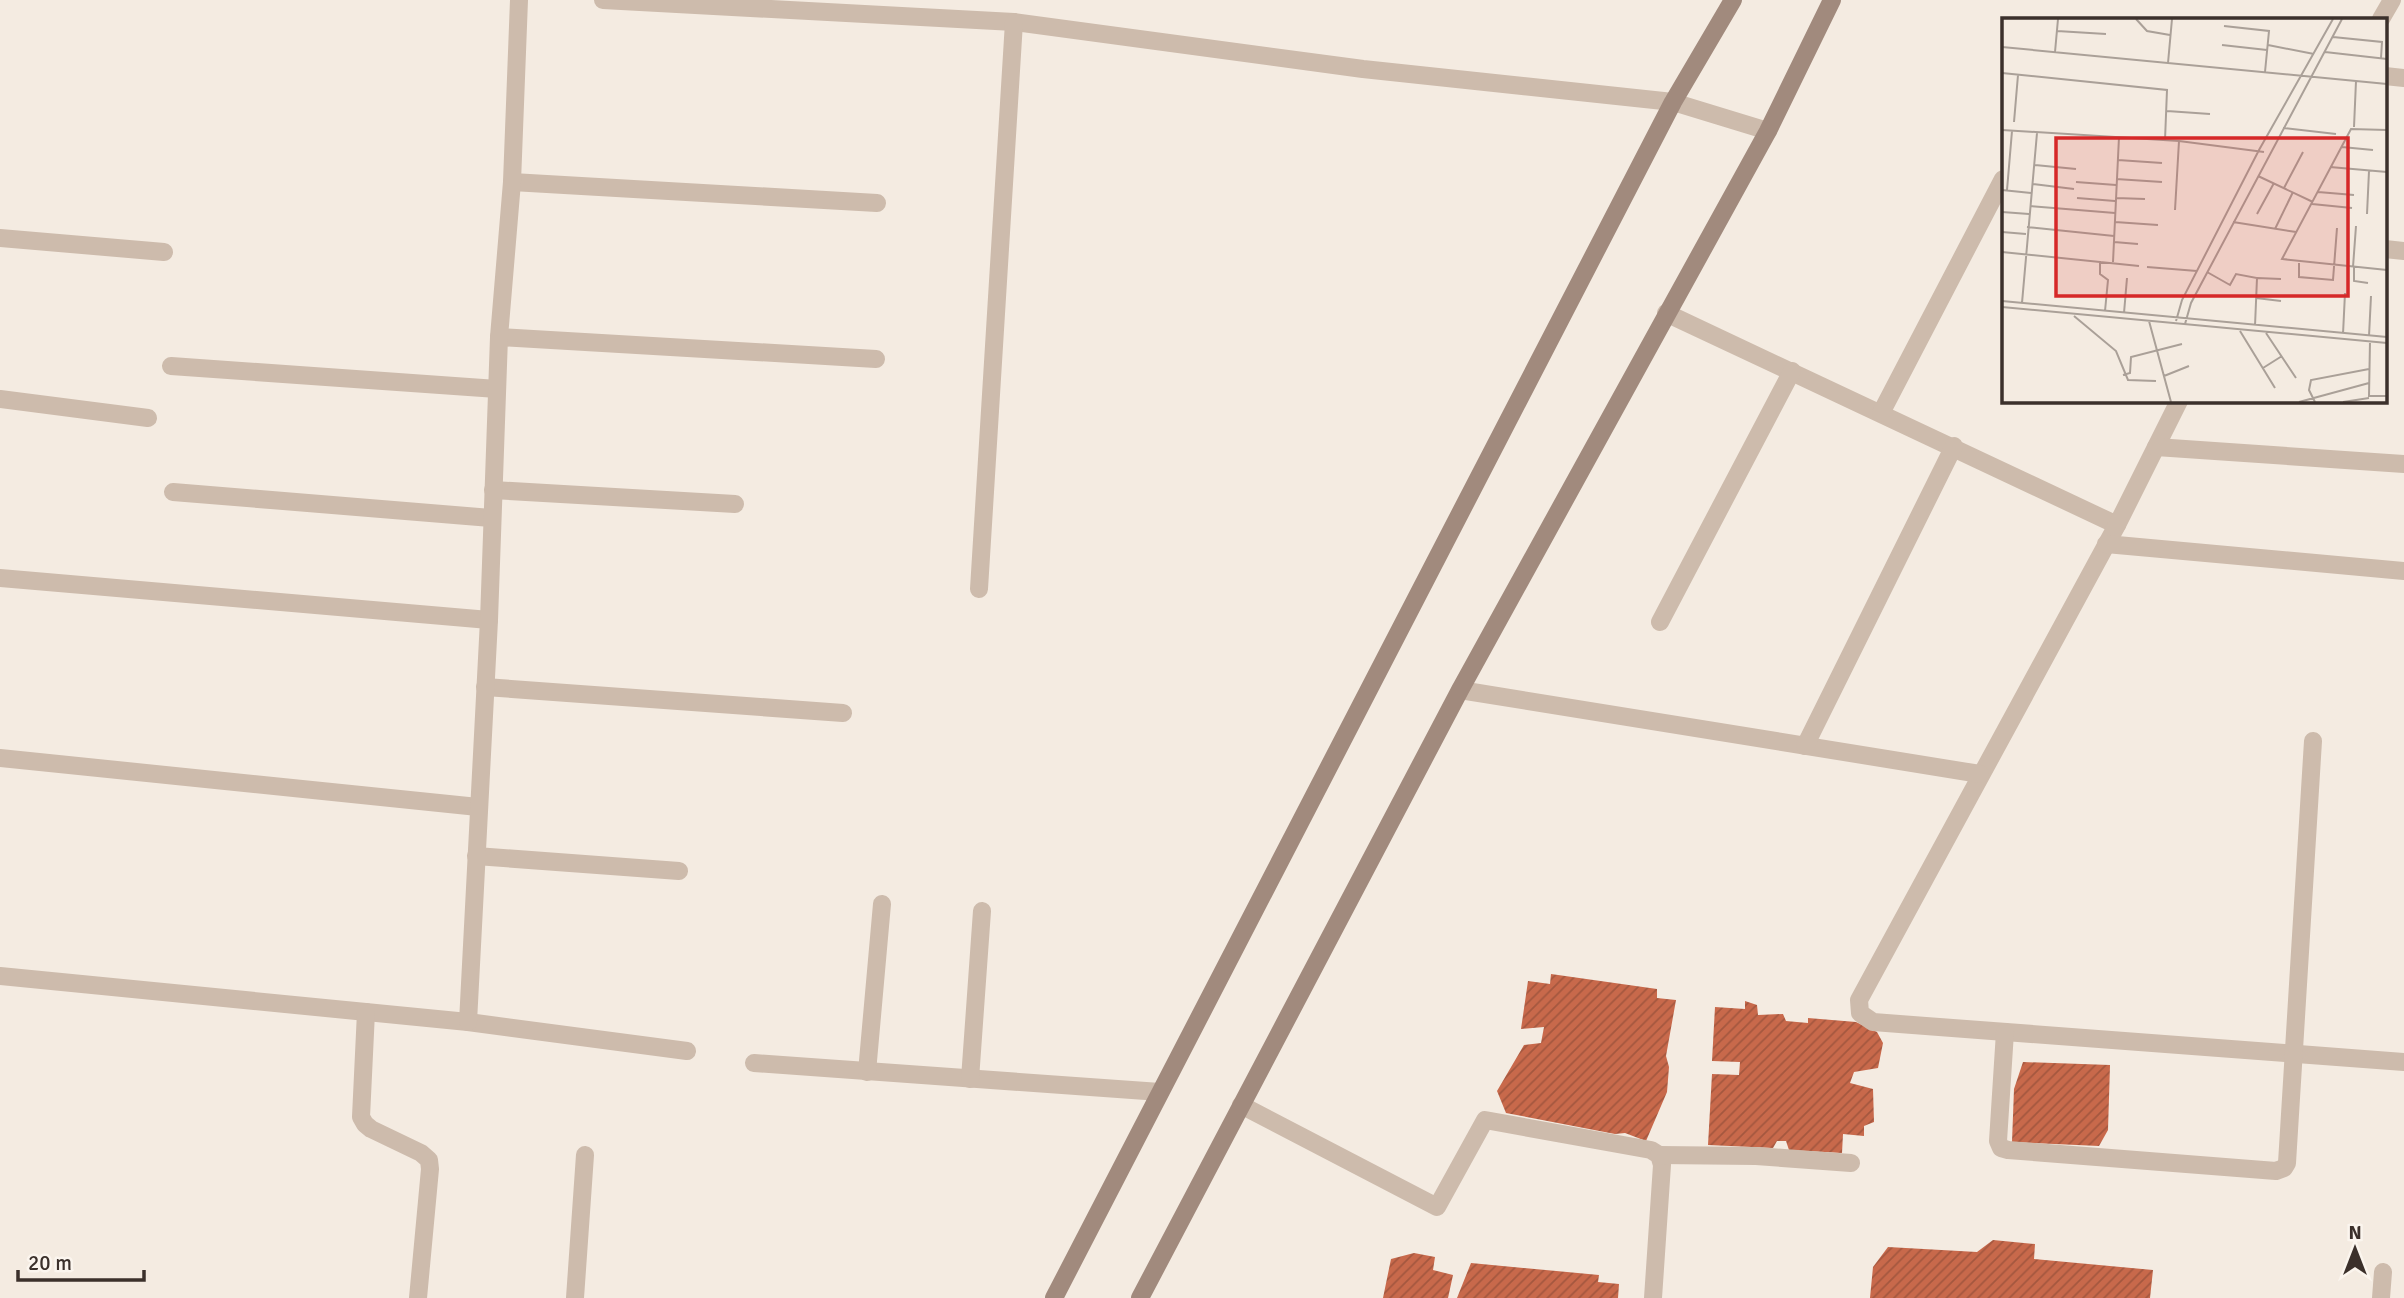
<svg xmlns="http://www.w3.org/2000/svg" width="2404" height="1298" font-family="Signika,sans-serif">
  <style>
    .building { fill: url(#building-hatch) }
    .lines { fill: none; stroke-linecap: round; stroke-linejoin: round }
    .street { stroke: #cdbbac; stroke-width: 18 }
    .secondary { stroke: #a18a7d; stroke-width: 18 }
    .inset-road { fill: none; stroke: #aaa098; stroke-width: 2 }
    .view { fill: #d62828; fill-opacity: 0.15; stroke: #d62828; stroke-width: 3.5 }
    .inset-edge { fill: none; stroke: #3b302b; stroke-width: 3.5 }
  </style>
  <defs>
    <pattern id="building-hatch" width="6" height="6" patternUnits="userSpaceOnUse" patternTransform="scale(1.75)"><rect width="6" height="6" fill="#c8694b"/><path d="M-1 1l2-2M0 6l6-6M5 7l2-2" fill="none" stroke="#a4573f"/></pattern>
  </defs>
  <rect width="100%" height="100%" fill="#f4ebe1"/>
  <!-- building -->
  <g class="building">
    <polygon points="1551,974 1657,989 1657,998 1676,1000 1666,1056 1669,1067 1667,1092 1646,1141 1625,1133 1615,1134 1506,1113 1497,1091 1524,1045 1541,1043 1544,1027 1521,1029 1528,981 1550,984"/>
    <polygon points="1745,1001 1757,1005 1758,1015 1783,1014 1786,1021 1808,1023 1808,1018 1856,1022 1877,1032 1883,1043 1878,1068 1854,1072 1850,1083 1873,1089 1874,1122 1864,1126 1864,1136 1843,1134 1842,1153 1789,1150 1786,1141 1777,1141 1773,1148 1708,1145 1712,1074 1739,1075 1740,1062 1712,1061 1715,1007 1745,1009"/>
    <polygon points="2023,1062 2110,1065 2108,1130 2099,1146 2012,1142 2014,1089"/>
    <polygon points="1993,1240 2035,1244 2034,1259 2153,1270 2150,1298 1870,1298 1873,1267 1888,1247 1977,1252"/>
    <polygon points="1414,1253 1435,1257 1433,1270 1453,1275 1448,1298 1383,1298 1391,1259"/>
    <polygon points="1471,1263 1599,1275 1598,1282 1619,1284 1618,1298 1457,1298"/>
  </g>
  <g class="lines">
    <!-- street -->
    <g class="street">
      <polyline points="603,0 1014,22 1363,69 1673,102 1768,131"/>
      <polyline points="2381,19 2392,0"/>
      <polyline points="2385,76 2404,78"/>
      <polyline points="512,182 877,203"/>
      <polyline points="0,238 164,252"/>
      <polyline points="2385,249 2404,251"/>
      <polyline points="1666,313 2117,525"/>
      <polyline points="499,337 876,359"/>
      <polyline points="171,366 497,389"/>
      <polyline points="0,399 148,418"/>
      <polyline points="2179,401 2117,525 1859,1000 1860,1013 1873,1022 2404,1062"/>
      <polyline points="1881,413 2003,179"/>
      <polyline points="2156,447 2404,464"/>
      <polyline points="493,490 735,504"/>
      <polyline points="173,492 491,518"/>
      <polyline points="2106,544 2404,571"/>
      <polyline points="0,578 489,620"/>
      <polyline points="979,589 1014,22"/>
      <polyline points="1660,622 1792,371"/>
      <polyline points="485,687 843,713"/>
      <polyline points="1460,690 1980,774"/>
      <polyline points="1805,746 1954,446"/>
      <polyline points="0,758 478,807"/>
      <polyline points="476,856 679,871"/>
      <polyline points="0,976 468,1022 687,1051"/>
      <polyline points="366,1012 361,1117 365,1124 371,1129 421,1153 429,1160 430,1169 418,1298"/>
      <polyline points="468,1022 489,620 499,337 512,182 519,0"/>
      <polyline points="2005,1032 1998,1141 2001,1148 2008,1150 2276,1171 2284,1168 2287,1163 2313,741"/>
      <polyline points="754,1063 1160,1092"/>
      <polyline points="867,1072 882,904"/>
      <polyline points="970,1079 982,911"/>
      <polyline points="1241,1105 1437,1207 1485,1120 1651,1150 1659,1155 1662,1165 1653,1298"/>
      <polyline points="1659,1155 1756,1156 1851,1163"/>
      <polyline points="575,1298 585,1155"/>
      <polyline points="2381,1298 2383,1272"/>
    </g>
    <!-- secondary -->
    <g class="secondary">
      <polyline points="1054,1298 1673,102 1733,0"/>
      <polyline points="1140,1298 1460,690 1768,131 1832,0"/>
    </g>
  </g>
  <!-- overview -->
  <g transform="translate(2002 18)">
    <rect width="385" height="385" fill="#f4ebe1"/>
    <path class="inset-road" d="M 134,1 L 145,13 L 168,17M 222,8 L 267,13 L 263,54M 55,13 L 104,16M 331,19 L 380,24 L 379,40M 220,27 L 265,32M 266,27 L 312,36M 0,29 L 385,66M 53,34 L 56,1M 323,34 L 385,41M 166,45 L 170,1M 0,55 L 165,72 L 163,122M 165,93 L 208,96M 12,104 L 16,57M 352,109 L 354,63M 281,110 L 334,116M 0,112 L 177,123 L 262,134M 385,112 L 349,111 L 280,241 L 385,252M 340,129 L 371,132M 116,142 L 160,145M 33,147 L 74,151M 328,149 L 385,154M 256,158 L 311,184M 114,161 L 160,164M 74,164 L 114,167M 31,166 L 72,171M 282,170 L 301,134M 0,172 L 29,175M 5,172 L 10,113M 316,174 L 352,177M 75,180 L 113,183M 114,180 L 143,181M 310,186 L 350,190M 28,188 L 113,195M 173,192 L 177,123M 0,194 L 27,196M 255,196 L 272,165M 365,196 L 367,153M 113,204 L 156,207M 231,204 L 294,214M 25,209 L 112,218M 273,211 L 291,174M 0,214 L 24,216M 112,224 L 136,226M 0,234 L 137,248M 98,243 L 98,256 L 106,262 L 103,293M 111,244 L 117,119M 297,245 L 297,259 L 331,262 L 335,210M 145,249 L 195,253M 351,249 L 354,208M 352,249 L 352,263 L 366,265M 205,254 L 228,267 L 234,256 L 255,260 L 253,308M 255,260 L 279,261M 254,280 L 279,283M 0,283 L 385,319M 20,285 L 35,115M 0,289 L 385,325M 122,295 L 125,260M 72,298 L 114,333 L 126,362 L 154,363M 147,303 L 169,384M 174,303 L 180,282 L 257,132 L 331,1M 183,306 L 189,285 L 340,1M 238,313 L 273,370M 264,315 L 294,360M 341,316 L 343,275M 367,318 L 369,278M 368,323 L 367,378 L 385,378M 261,350 L 280,338M 121,357 L 128,355 L 129,339 L 180,326M 162,358 L 187,348M 297,384 L 367,365M 313,384 L 307,372 L 309,362 L 367,351M 341,384 L 367,380"/>
    <path class="view" d="M 54,120 L 346,120 L 346,278 L 54,278 Z"/>
    <rect width="385" height="385" class="inset-edge"/>
  </g>
  <!-- north arrow -->
  <g transform="translate(2355 1249)" stroke="#fbf5ee" stroke-width="5" paint-order="stroke">
  <path d="M0-5L12 26L0 18L-12 26Z" fill="#3b302b"/>
  <text y="-10" font-size="19" font-weight="bold" text-anchor="middle" fill="#3b302b">N</text>
  </g>
  <!-- scale -->
  <path d="M18 1270v10h126v-10" fill="none" stroke="#3b302b" stroke-width="3.5"/>
  <text x="28" y="1270" font-size="21" fill="#3b302b" stroke="#fbf5ee" stroke-width="5" paint-order="stroke">20 m</text>
</svg>
